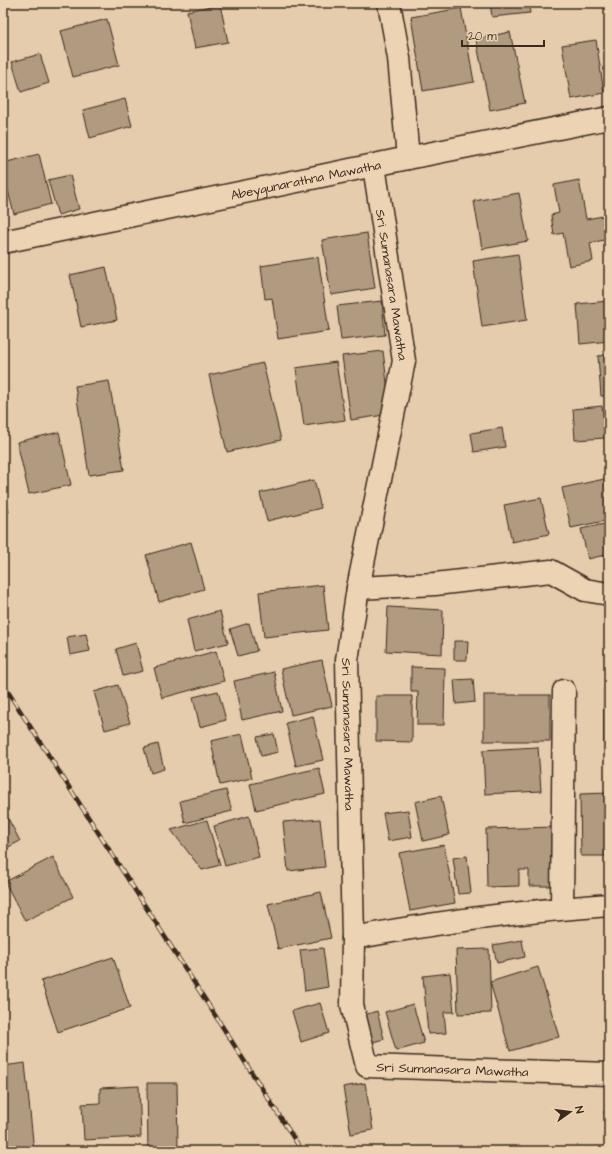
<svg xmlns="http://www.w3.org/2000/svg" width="612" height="1154" font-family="'Architects Daughter',sans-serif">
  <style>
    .building { fill: #b09a80; stroke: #3b2a1e }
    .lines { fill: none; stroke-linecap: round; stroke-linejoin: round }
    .minor-casing { stroke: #3b2a1e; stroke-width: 25 }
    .minor { stroke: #ebd3b3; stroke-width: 22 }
    .rail-casing { stroke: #3b2a1e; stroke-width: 4.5 }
    .rail { stroke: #ebd3b3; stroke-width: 3; stroke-dasharray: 9; stroke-linecap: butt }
    .labels { text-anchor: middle; stroke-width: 3; stroke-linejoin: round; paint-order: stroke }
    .street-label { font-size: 13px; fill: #3b2a1e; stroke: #ebd3b3 }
  </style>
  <rect width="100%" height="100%" fill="#e4ccad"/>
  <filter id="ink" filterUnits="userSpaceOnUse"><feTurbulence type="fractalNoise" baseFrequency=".025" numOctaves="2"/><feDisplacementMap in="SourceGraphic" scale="8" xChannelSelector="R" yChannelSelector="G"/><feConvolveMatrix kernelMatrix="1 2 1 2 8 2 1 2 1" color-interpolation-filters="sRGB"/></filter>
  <g filter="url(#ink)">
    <!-- building -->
    <g class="building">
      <polygon points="3,3 4,3 6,15 3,15"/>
      <polygon points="490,3 529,3 530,13 492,17"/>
      <polygon points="533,3 568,3 534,8"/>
      <polygon points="220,4 228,42 195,48 187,11"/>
      <polygon points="461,8 474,82 423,91 411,17"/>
      <polygon points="107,19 119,65 73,77 61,31"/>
      <polygon points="510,32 525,103 490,110 476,39"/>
      <polygon points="596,40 604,93 571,99 562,45"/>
      <polygon points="40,54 49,83 21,92 12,62"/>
      <polygon points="125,99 132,126 90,138 83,110"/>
      <polygon points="39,154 51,204 14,214 3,171 3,163"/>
      <polygon points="70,175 79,209 58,215 48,180"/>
      <polygon points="579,180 586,219 609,215 609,239 590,243 593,261 569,266 563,233 554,235 551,215 559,213 554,185"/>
      <polygon points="519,193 528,241 482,249 474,201"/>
      <polygon points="367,233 375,288 331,295 322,240"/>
      <polygon points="518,254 527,320 482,327 473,261"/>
      <polygon points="318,257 329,331 278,339 272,298 265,299 261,266"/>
      <polygon points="106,267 117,320 81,327 70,275"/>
      <polygon points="382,301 385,335 341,340 337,306"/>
      <polygon points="609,301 609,341 580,344 577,304"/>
      <polygon points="383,351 391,414 351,420 342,356"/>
      <polygon points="609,355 609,396 601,396 598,356"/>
      <polygon points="336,362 345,420 304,426 296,368"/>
      <polygon points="263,363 281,440 227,452 209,375"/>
      <polygon points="109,381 124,470 89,475 75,386"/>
      <polygon points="606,401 609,401 609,432"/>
      <polygon points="602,406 605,438 575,440 573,409"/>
      <polygon points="502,428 505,447 474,452 471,433"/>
      <polygon points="59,432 71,485 29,494 17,442"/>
      <polygon points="609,478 609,520 571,528 562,488"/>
      <polygon points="314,480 321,508 267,521 260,493"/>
      <polygon points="3,489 9,512 3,513"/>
      <polygon points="541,498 549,534 512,542 504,505"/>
      <polygon points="609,523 609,554 588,559 581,529"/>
      <polygon points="191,542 204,589 159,602 146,555"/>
      <polygon points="323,585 328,630 264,637 259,592"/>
      <polygon points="388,607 443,610 442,654 386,651"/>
      <polygon points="220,611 228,643 194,651 187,620"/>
      <polygon points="249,623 257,651 238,656 230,629"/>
      <polygon points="86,634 90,651 70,655 67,637"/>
      <polygon points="454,641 468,641 467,660 454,660"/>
      <polygon points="136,643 143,671 123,676 116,649"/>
      <polygon points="216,651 224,681 162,698 154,668"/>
      <polygon points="322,660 332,706 291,715 281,669"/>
      <polygon points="411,667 445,668 444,725 417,725 418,692 411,692"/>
      <polygon points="274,672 282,711 242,720 234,681"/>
      <polygon points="473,679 475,702 456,704 454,680"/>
      <polygon points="118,685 130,723 105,730 94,692"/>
      <rect x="604" y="689" width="5" height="62"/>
      <polygon points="218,691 226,720 200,727 193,697"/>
      <rect x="484" y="695" width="66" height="46"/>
      <polygon points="376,696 412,696 412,742 376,741"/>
      <polygon points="313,716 323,760 296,766 286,723"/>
      <polygon points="242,734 252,778 220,785 211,741"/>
      <polygon points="274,734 278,752 261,756 257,737"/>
      <polygon points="158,744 164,769 151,773 144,748"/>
      <polygon points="538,747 541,791 485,794 483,750"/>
      <polygon points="319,768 325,794 256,810 250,784"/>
      <polygon points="226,790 232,811 185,823 180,801"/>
      <polygon points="609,793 609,856 581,856 580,794"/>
      <polygon points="441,796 449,835 423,841 415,802"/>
      <polygon points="3,809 20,841 3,850"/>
      <polygon points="408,810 412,837 388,841 383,813"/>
      <polygon points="249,816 259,857 225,866 214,826"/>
      <polygon points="320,819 325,867 288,871 283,822"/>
      <polygon points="207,820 220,865 202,870 171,830"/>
      <polygon points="557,827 558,886 529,886 529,870 519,870 519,886 487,887 486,829"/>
      <polygon points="444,845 455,903 410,911 399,853"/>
      <polygon points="467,856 471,893 458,894 453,858"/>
      <polygon points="53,857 73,897 25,921 5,882"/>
      <polygon points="321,892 331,938 278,949 268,904"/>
      <polygon points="522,940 525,957 497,963 493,945"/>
      <polygon points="323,948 328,987 305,991 300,950"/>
      <polygon points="489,949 491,1013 458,1014 456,950"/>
      <polygon points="113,957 130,1008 58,1032 41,981"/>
      <polygon points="538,967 559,1037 510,1051 490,982"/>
      <polygon points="450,973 454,1012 444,1012 446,1033 428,1034 423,976"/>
      <polygon points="320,1003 329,1033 301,1042 292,1011"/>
      <polygon points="413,1004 424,1043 396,1051 385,1012"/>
      <polygon points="377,1011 384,1039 369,1043 361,1016"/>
      <polygon points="25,1063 34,1151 3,1151 3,1066"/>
      <polygon points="147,1083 177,1083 178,1150 148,1150"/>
      <polygon points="365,1083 373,1130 351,1134 343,1087"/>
      <polygon points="139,1086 141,1137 84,1140 82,1104 100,1103 100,1088"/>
      <polygon points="604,1111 609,1111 609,1151"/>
    </g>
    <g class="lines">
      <!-- minor casing -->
      <g class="minor-casing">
        <g id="minor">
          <polyline points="389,3 399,58 408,158"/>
          <path id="s1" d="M 374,166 L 404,361 L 358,588 L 347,660 L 353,938 L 352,1005 L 367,1066 L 609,1074"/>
          <path id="s2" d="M 3,242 L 408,158 L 609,118"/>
          <polyline points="358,588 435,584 551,571 585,590 609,594"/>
          <polyline points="562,908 564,691"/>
          <path d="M 353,938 C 438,922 523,911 609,905"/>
        </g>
      </g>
      <!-- minor -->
      <use href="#minor" class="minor"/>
      <!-- rail casing -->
      <g class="rail-casing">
        <polyline id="rail" points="3,684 302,1151"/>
      </g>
      <!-- rail -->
      <use href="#rail" class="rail"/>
    </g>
  </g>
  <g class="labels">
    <!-- street labels -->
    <g class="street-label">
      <text dy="5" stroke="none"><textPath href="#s2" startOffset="309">Abeygunarathna Mawatha</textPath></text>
      <text dy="5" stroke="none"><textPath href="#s1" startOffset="120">Sri Sumanasara Mawatha</textPath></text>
      <text dy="5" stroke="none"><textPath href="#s1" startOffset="576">Sri Sumanasara Mawatha</textPath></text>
      <text dy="5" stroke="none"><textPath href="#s1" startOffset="995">Sri Sumanasara Mawatha</textPath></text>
    </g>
  </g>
  <!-- margin -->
  <rect width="612" height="1154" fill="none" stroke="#ebd3b3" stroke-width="16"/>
  <rect x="8" y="8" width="596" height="1138" fill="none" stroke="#3b2a1e" stroke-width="1.5" filter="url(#ink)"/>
  <!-- north arrow -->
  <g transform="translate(570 1112) rotate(76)" stroke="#ebd3b3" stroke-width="3" paint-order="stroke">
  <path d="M0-3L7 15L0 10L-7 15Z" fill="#3b2a1e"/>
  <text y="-6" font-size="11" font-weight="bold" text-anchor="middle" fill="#3b2a1e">N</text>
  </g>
  <!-- scale -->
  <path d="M462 40v6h82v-6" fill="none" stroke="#3b2a1e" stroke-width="2"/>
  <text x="468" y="40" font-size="12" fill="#3b2a1e" stroke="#ebd3b3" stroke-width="3" paint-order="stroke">20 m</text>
</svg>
